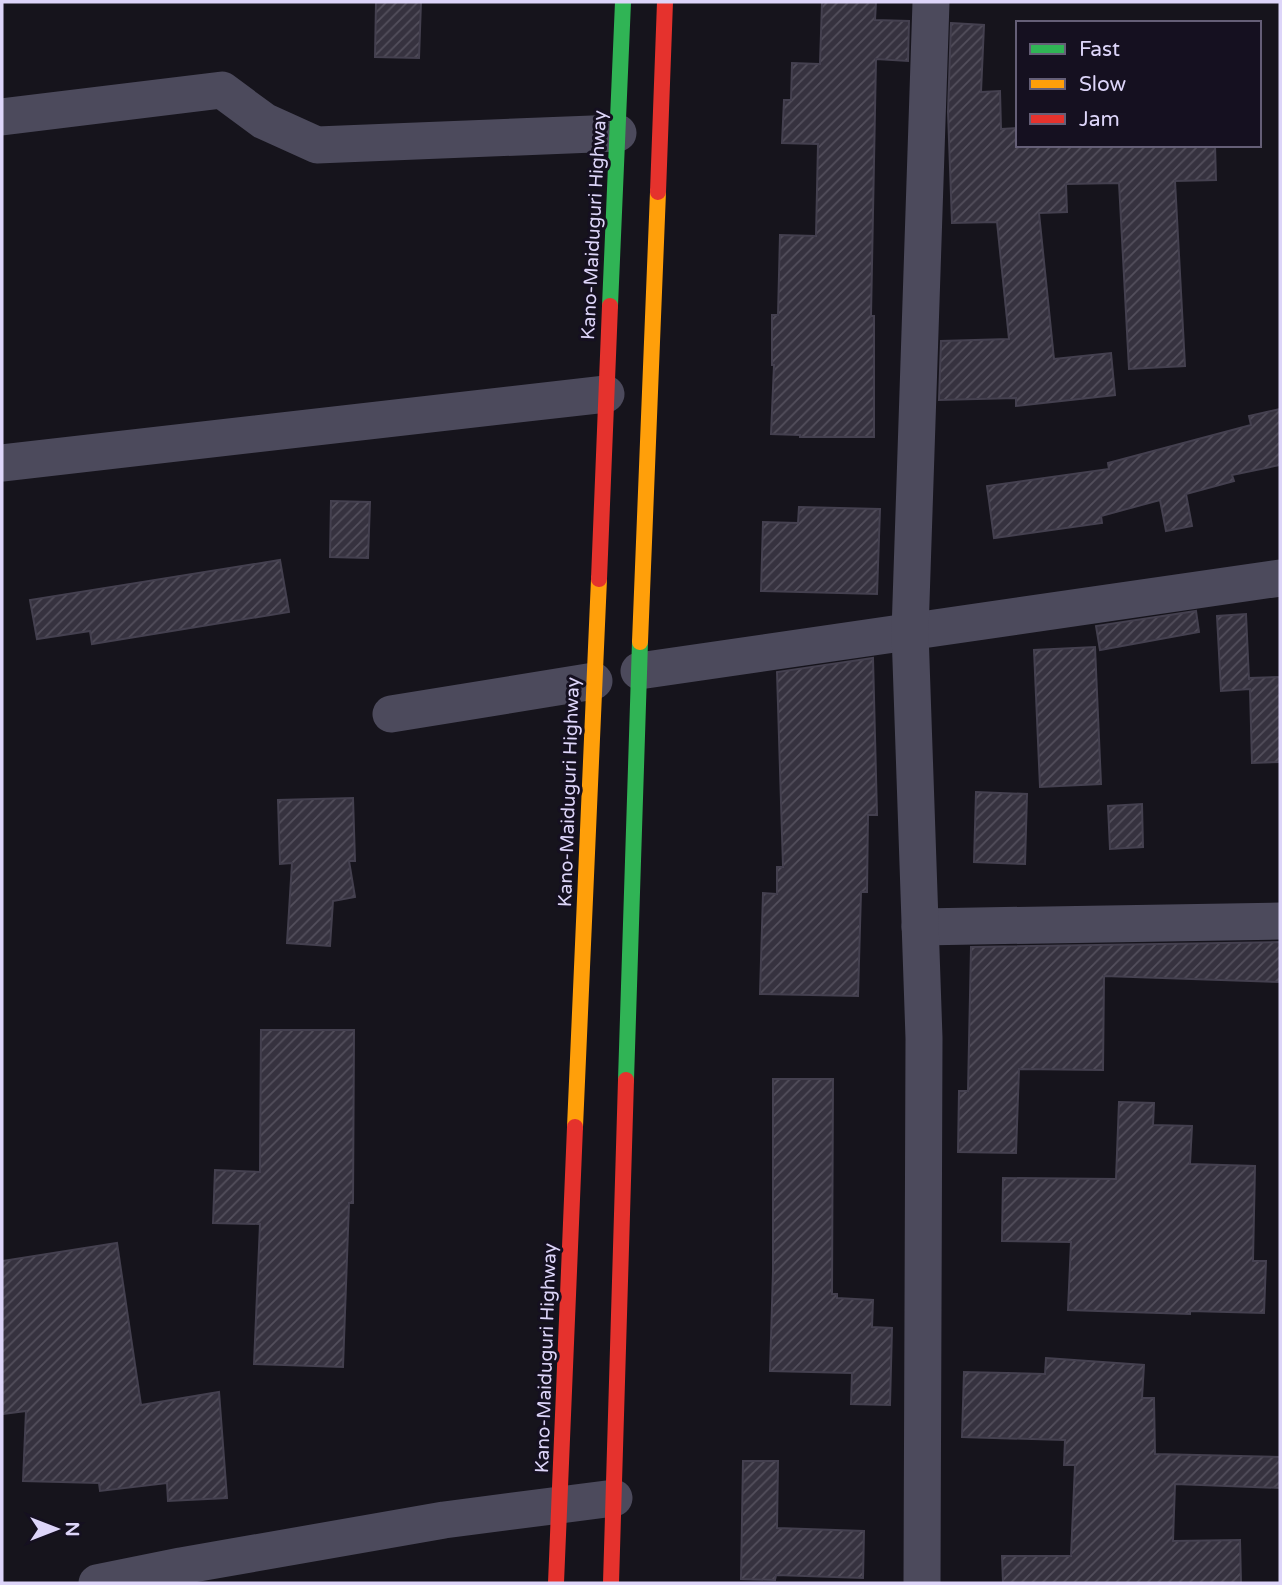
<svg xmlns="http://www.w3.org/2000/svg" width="1282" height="1585" font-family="'Varela Round',sans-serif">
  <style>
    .building { fill: url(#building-hatch); stroke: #44404f; stroke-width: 2 }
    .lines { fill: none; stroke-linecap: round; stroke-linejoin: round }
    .street { stroke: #4c4a5c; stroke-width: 37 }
    .fast { stroke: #30b455; stroke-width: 16 }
    .slow { stroke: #ff9f0a; stroke-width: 16 }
    .jam { stroke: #e5322d; stroke-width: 16 }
    .labels { text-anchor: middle; stroke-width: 6; stroke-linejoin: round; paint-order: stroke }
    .street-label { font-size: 19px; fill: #ddd5f9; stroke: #151020 }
  </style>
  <defs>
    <pattern id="building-hatch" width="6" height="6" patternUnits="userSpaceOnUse" patternTransform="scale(1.75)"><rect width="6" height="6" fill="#36323f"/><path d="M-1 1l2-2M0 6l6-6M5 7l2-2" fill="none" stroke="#534f5c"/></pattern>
  </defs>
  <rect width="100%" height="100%" fill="#16141c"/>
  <!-- building -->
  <g class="building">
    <polygon points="376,2 421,2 419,58 375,57"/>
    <polygon points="822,2 876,2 875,20 909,21 908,61 876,59 871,316 874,316 874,437 800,437 800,435 771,434 774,365 772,365 772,315 778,315 780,235 816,236 818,144 782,143 784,100 791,100 792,63 820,64"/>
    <polygon points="951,23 984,25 981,92 1000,91 1001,129 1018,128 1018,145 1215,145 1216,180 1175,181 1185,366 1129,369 1119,183 1066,184 1067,212 1039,213 1054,359 1111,353 1115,395 1016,406 1016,398 939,400 941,341 1009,339 997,222 952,223 948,112"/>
    <polygon points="1280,409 1280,465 1232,475 1234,481 1186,494 1192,526 1166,531 1160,500 1101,516 1102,523 994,538 987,486 1109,469 1108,463 1251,425 1249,416"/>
    <polygon points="331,501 370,502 368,558 330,557"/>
    <polygon points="799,507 880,509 877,594 761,591 763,522 798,523"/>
    <polygon points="280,560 289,612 92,644 90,631 37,639 30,600"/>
    <polygon points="1196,611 1199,632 1100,650 1096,626"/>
    <polygon points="1246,614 1249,680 1249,678 1280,677 1280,762 1252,763 1250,689 1221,691 1217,616"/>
    <polygon points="1095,647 1101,784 1040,787 1034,650"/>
    <polygon points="873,658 877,815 868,815 867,892 861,892 858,996 760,994 763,893 777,894 777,867 783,867 777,672"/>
    <polygon points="976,792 1027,794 1025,864 974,862"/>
    <polygon points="353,798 355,861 349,861 355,897 333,901 330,946 287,943 292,863 280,864 278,800"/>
    <polygon points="1142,804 1143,847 1110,849 1108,806"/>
    <polygon points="1280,942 1280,982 1104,976 1103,1070 1019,1069 1016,1153 958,1152 959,1091 968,1091 971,947"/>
    <polygon points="261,1030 354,1030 353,1203 349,1203 343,1367 254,1364 260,1224 213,1223 215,1170 260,1172"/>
    <polygon points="773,1079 833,1079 832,1294 837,1294 837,1298 873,1300 872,1327 892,1328 890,1405 851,1404 852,1373 770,1371 773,1271"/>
    <polygon points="1119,1102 1154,1103 1153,1125 1192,1126 1190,1164 1255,1166 1253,1261 1266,1261 1264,1313 1190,1311 1190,1314 1068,1310 1071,1242 1002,1241 1003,1178 1116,1179"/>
    <polygon points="117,1243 141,1405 219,1392 227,1498 168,1501 167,1483 100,1491 99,1483 23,1481 26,1411 2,1414 2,1261"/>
    <polygon points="1046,1358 1144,1365 1142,1398 1154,1398 1155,1454 1280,1457 1280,1488 1175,1484 1173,1541 1240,1540 1241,1583 1003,1583 1002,1556 1071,1556 1075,1465 1064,1465 1065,1440 962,1437 964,1372 1045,1374"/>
    <polygon points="743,1461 778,1461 777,1528 864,1531 863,1578 776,1575 775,1580 741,1579"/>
  </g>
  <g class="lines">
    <!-- street -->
    <g class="street">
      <polyline points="2,117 222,90 264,121 317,145 618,133"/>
      <polyline points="2,463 606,394"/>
      <polyline points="639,671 1280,578"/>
      <polyline points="391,714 594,681"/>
      <polyline points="920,927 1280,921"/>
      <polyline points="97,1583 181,1566 444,1520 614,1498"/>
      <polyline points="922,1583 924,1038 910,632 931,2"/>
    </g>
    <!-- fast -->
    <g class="fast">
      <polyline points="610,306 623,2"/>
      <polyline points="626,1080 640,642"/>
    </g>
    <!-- slow -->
    <g class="slow">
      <polyline points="640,642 658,192"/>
      <polyline points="575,1127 599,579"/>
    </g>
    <!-- jam -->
    <g class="jam">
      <polyline points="658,192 665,2"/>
      <polyline points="599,579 610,306"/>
      <polyline points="556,1583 575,1127"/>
      <polyline points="611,1583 626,1080"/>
    </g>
  </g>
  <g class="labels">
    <!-- street labels -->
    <g class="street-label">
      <text transform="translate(593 225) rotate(-87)" y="7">Kano-Maiduguri Highway</text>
      <text transform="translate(568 792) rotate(-88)" y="7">Kano-Maiduguri Highway</text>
      <text transform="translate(545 1358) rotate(-88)" y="7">Kano-Maiduguri Highway</text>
    </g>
  </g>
  <!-- border -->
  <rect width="1282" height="1585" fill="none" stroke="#ddd5f9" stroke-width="7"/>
  <!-- legend -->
  <rect x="1016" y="21" width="245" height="126" fill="#151020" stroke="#655f77" stroke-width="2"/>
  <rect x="1030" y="44" width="35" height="10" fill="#30b455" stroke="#655f77" stroke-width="2"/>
  <text x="1079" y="56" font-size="21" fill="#ddd5f9">Fast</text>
  <rect x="1030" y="79" width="35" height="10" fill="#ff9f0a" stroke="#655f77" stroke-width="2"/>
  <text x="1079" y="91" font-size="21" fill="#ddd5f9">Slow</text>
  <rect x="1030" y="114" width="35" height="10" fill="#e5322d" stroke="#655f77" stroke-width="2"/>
  <text x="1079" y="126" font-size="21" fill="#ddd5f9">Jam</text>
  <!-- north arrow -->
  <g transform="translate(56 1529) rotate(90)" stroke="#151020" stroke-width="5" paint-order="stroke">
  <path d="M0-5L12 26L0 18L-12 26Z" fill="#ddd5f9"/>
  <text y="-10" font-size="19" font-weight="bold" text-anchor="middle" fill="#ddd5f9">N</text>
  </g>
</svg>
